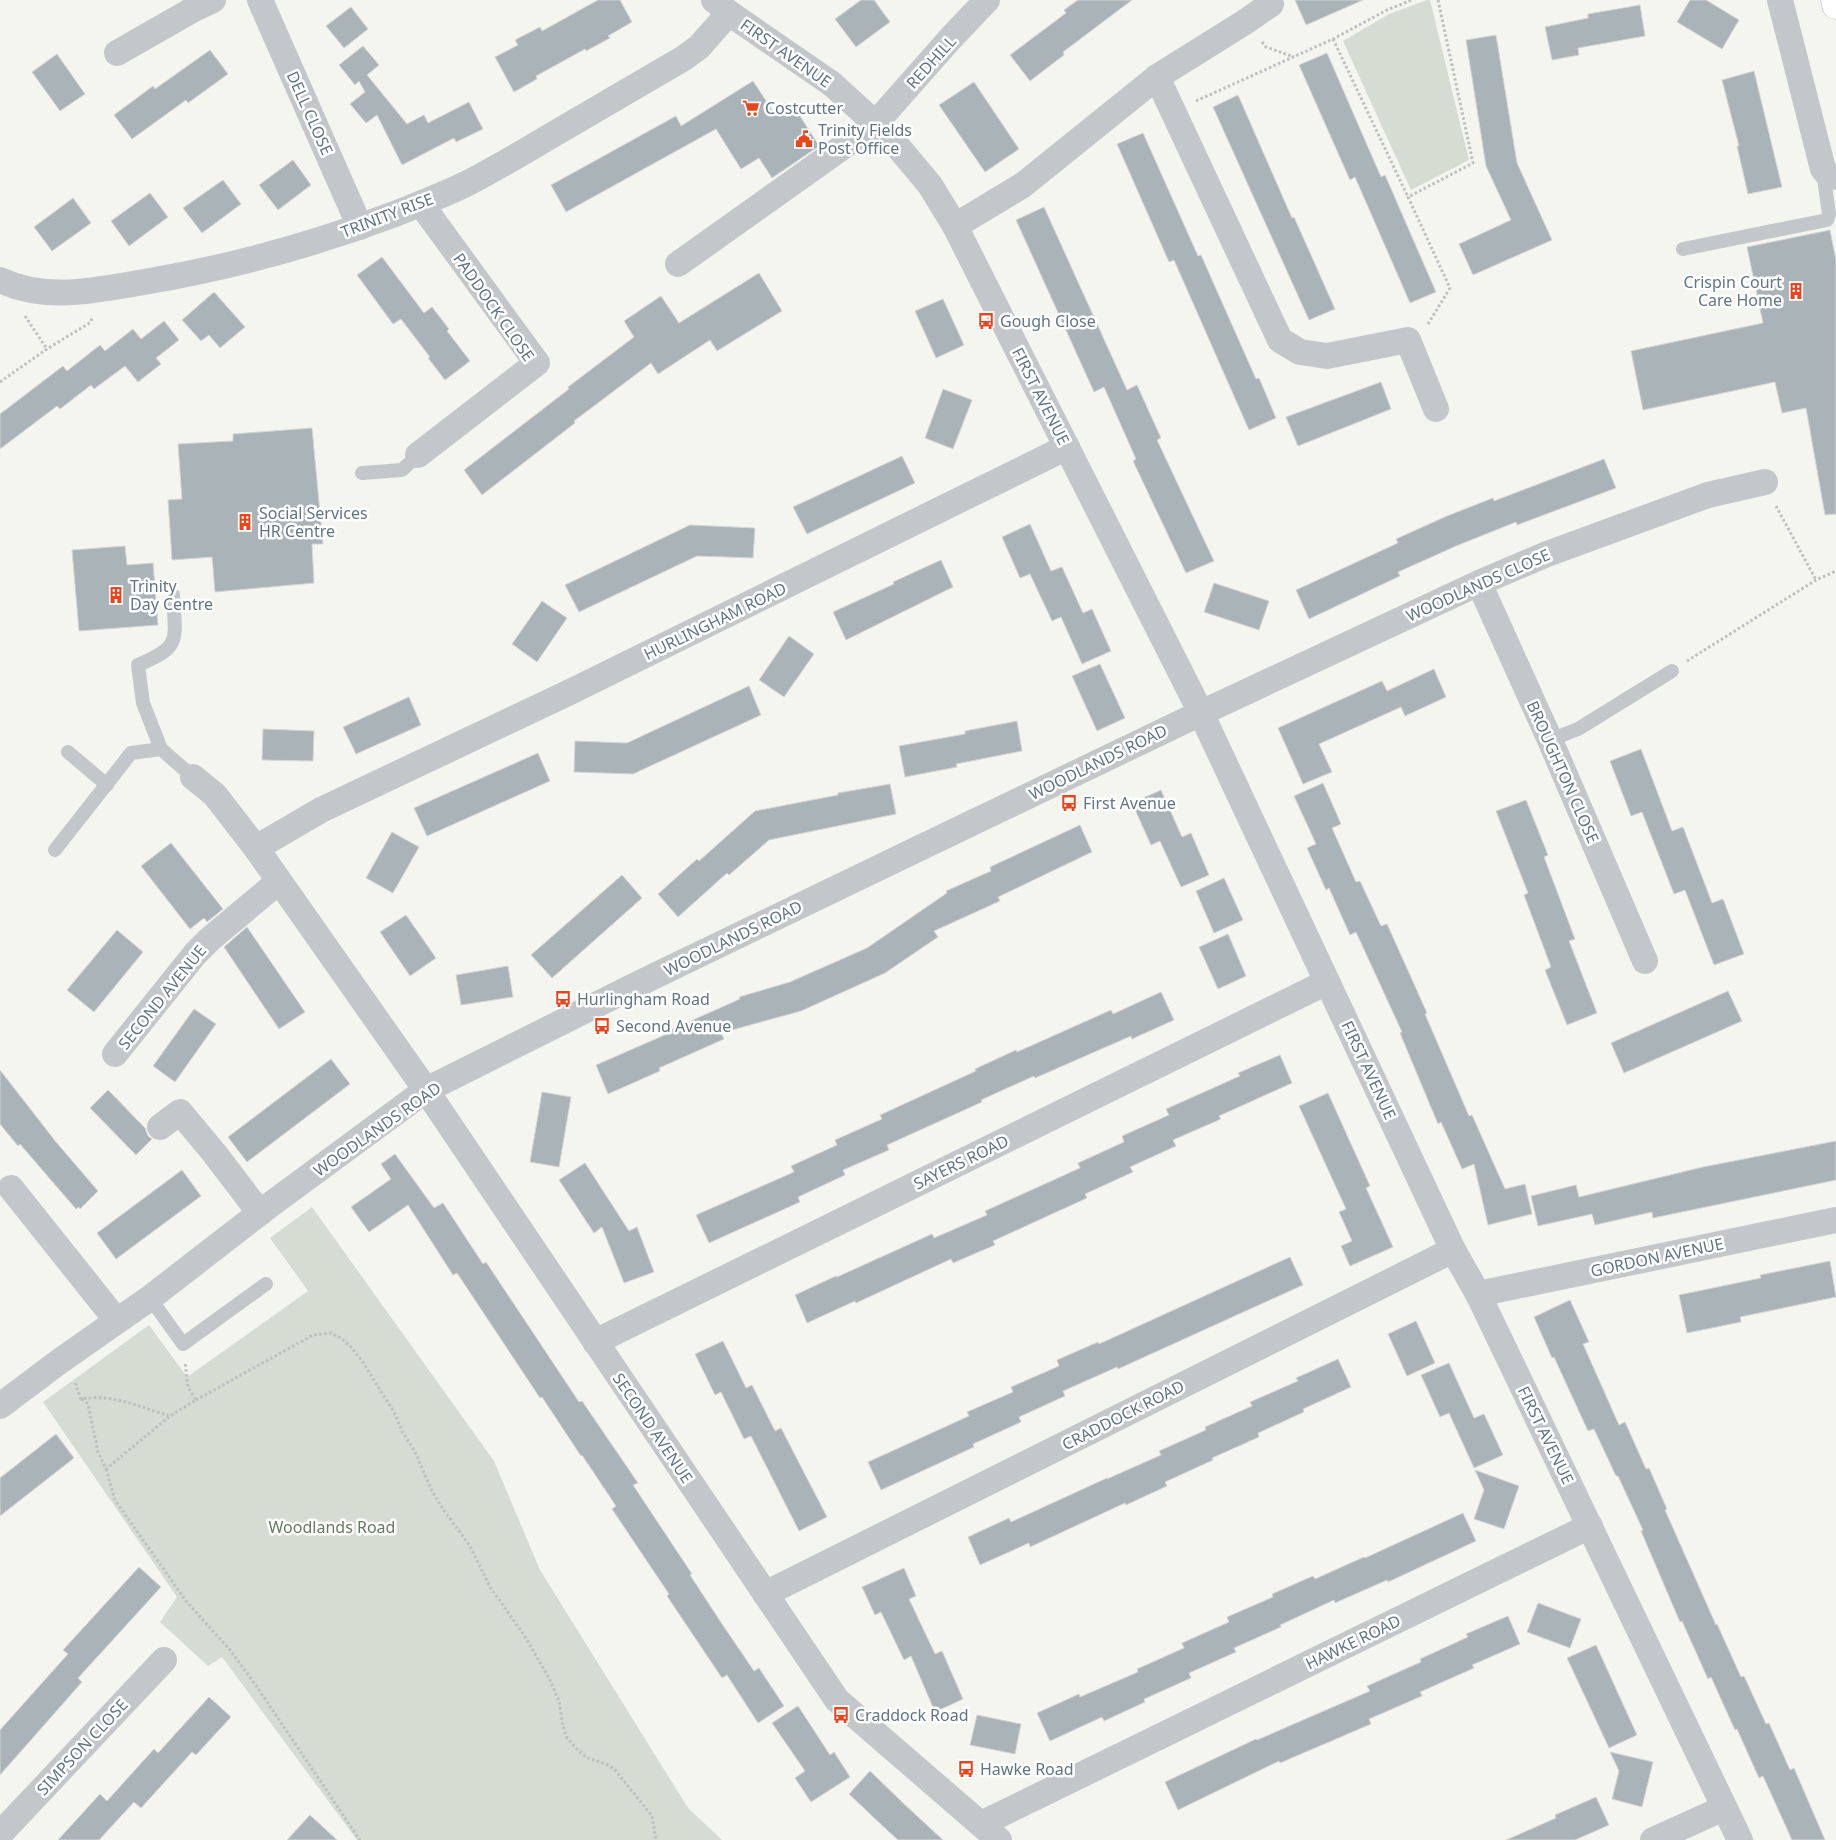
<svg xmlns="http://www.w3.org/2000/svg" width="1836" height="1840" font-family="'Noto Sans',sans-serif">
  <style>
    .green { fill: #d6dcd1 }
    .building { fill: #aab3b7; stroke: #d6d6d3 }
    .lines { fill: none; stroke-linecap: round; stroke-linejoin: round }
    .trunk-casing { stroke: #b6b9bc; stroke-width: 29 }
    .path { stroke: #bdbfc1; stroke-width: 3; stroke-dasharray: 2.5 2.5; stroke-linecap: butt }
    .service { stroke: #c4c7ca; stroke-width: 14 }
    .minor { stroke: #c4c7ca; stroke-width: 26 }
    .trunk { stroke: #fff; stroke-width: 28 }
    .labels { text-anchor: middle; stroke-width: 5; stroke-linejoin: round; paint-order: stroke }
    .street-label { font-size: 16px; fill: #627583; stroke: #fff }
    .poi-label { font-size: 16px; fill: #627583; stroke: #fff; text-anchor: start }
    .park-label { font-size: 16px; fill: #677a61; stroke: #fff }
  </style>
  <rect width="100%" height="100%" fill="#f5f5f0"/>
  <!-- green -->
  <g class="green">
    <polygon points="1427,0 1430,0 1469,160 1411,190 1343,41 1389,14"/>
    <polygon points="312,1207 494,1461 540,1570 688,1808 722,1840 357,1840 222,1657 208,1666 160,1622 177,1597 43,1402 149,1325 187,1377 308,1291 270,1238"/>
  </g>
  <!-- building -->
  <g class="building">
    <polygon points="598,0 620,0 632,22 608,36 610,38 586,51 585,49 536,76 537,79 514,92 495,57 518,45 515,40 540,27 542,31"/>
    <polygon points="861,0 874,0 890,22 856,47 835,19"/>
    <polygon points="1078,0 1132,0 1063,52 1064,55 1030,81 1010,55 1066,13 1064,10"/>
    <polygon points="1295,0 1363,0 1306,25"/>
    <polygon points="1690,0 1706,0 1739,20 1722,49 1677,22"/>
    <polygon points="1640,5 1645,36 1578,48 1579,55 1552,60 1545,27 1588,18 1588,14"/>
    <polygon points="351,7 368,29 344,48 326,26"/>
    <polygon points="1496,35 1517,163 1552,240 1473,275 1459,244 1511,220 1486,166 1466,40"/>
    <polygon points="363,46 379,65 367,75 407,124 424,115 428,123 469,102 483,129 456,142 454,138 402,165 377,115 366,123 350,104 365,92 359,81 355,85 339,65"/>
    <polygon points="210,50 228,74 188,103 186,100 132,139 114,115 153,86 155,89"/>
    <polygon points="1327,53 1381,177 1385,175 1436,292 1410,303 1355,177 1350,180 1299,65"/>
    <polygon points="57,54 85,94 60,111 32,72"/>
    <polygon points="1754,71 1782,187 1748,194 1737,146 1739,146 1722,80"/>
    <polygon points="753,81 776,116 793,105 819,146 772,178 759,158 741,169 716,129 566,212 551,185 676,116 681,126"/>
    <polygon points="974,82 1019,149 985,172 939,105"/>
    <polygon points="1238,95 1292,218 1294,217 1335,309 1309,320 1213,107"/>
    <polygon points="1143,133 1198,256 1201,255 1256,379 1259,378 1276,418 1249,430 1174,260 1169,262 1117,144"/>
    <polygon points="293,160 311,185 278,210 259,185"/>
    <polygon points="223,180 241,204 202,233 183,208"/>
    <polygon points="150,193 168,217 129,246 111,221"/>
    <polygon points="73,198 91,223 52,251 34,227"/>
    <polygon points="1044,207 1127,390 1137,385 1161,438 1157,440 1214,561 1186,573 1133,461 1136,459 1104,387 1094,392 1016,220"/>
    <polygon points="1830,230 1836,260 1836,514 1825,515 1806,408 1782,413 1775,382 1643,410 1631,351 1763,323 1747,247"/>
    <polygon points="382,257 424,313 432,307 449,329 447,331 470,361 445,380 428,358 430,357 401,319 393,324 357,275"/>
    <polygon points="759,273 782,311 717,351 710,340 658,374 651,363 574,421 575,423 482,495 464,470 569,389 568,387 634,337 624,321 661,296 679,323"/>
    <polygon points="214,292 245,327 220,348 209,335 201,341 182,320"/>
    <polygon points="943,299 964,345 936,358 915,311"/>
    <polygon points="164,321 179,340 156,358 161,364 138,382 125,366 94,389 91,385 60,409 57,406 0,449 0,414 63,366 67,371 100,345 105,351 133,329 141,339"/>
    <polygon points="1381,382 1391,409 1298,446 1286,417"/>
    <polygon points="943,389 972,400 953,449 925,438"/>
    <polygon points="312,428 323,544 312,544 314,583 215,592 212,557 172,560 168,500 182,499 178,444 233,441 233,434"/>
    <polygon points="902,456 915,483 807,534 793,507"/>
    <polygon points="1604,459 1616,488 1517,525 1516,522 1456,546 1398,572 1400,576 1309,619 1296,590 1398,543 1396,539 1447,516 1493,498 1494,501"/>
    <polygon points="1030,524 1051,571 1062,567 1083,613 1092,609 1111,651 1082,664 1061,617 1052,621 1030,574 1020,578 1002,537"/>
    <polygon points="690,525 755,528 753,558 697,556 579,612 565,585"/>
    <polygon points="125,546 127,565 153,563 158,625 79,631 72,550"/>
    <polygon points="941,560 953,587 846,640 833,612 894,584 893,582"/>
    <polygon points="1214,583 1269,601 1259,630 1204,612"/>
    <polygon points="542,601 567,618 537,662 512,644"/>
    <polygon points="789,636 814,654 784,697 759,680"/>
    <polygon points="1100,664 1125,718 1097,731 1072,676"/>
    <polygon points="1434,669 1446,697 1405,716 1401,707 1319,744 1332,772 1303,784 1278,728 1382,681 1387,691"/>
    <polygon points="749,686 761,715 633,774 574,772 575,741 627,743"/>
    <polygon points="409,697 421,725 356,754 343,727"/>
    <polygon points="1017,721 1022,751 956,764 957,767 905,777 899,746 965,734 965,731"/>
    <polygon points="263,729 314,731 313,761 262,760"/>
    <polygon points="1641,749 1672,831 1683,827 1712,903 1723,899 1744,954 1714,965 1685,890 1674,894 1642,812 1631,816 1610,761"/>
    <polygon points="538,753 550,781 427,836 414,808"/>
    <polygon points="1323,783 1341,824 1332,828 1356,882 1360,881 1381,926 1387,924 1427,1013 1425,1014 1469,1116 1472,1115 1505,1189 1525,1184 1532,1214 1488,1225 1474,1164 1462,1169 1441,1122 1438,1124 1400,1033 1402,1032 1356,932 1350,935 1329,888 1326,890 1307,848 1316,844 1294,796"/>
    <polygon points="890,784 896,814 769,840 729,875 727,873 678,917 658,894 697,859 699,861 755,811 838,795 838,793"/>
    <polygon points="1161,790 1182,837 1191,833 1209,875 1181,887 1160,841 1151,845 1132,803"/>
    <polygon points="1526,800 1548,855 1544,857 1575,939 1569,941 1597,1013 1567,1025 1545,970 1551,967 1524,895 1528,893 1496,811"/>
    <polygon points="1080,825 1092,852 998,897 1000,901 934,931 938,937 885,973 801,1011 721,1033 724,1039 659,1068 660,1071 608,1094 596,1065 667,1034 666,1032 740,999 739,997 790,982 867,948 947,893 946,891 991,871 990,867"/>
    <polygon points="392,832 419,847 393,893 366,878"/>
    <polygon points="171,843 223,909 207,922 204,918 190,929 141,866"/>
    <polygon points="622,875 642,898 552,978 531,955"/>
    <polygon points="1224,878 1243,920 1214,933 1196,891"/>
    <polygon points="406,915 436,958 410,976 380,932"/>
    <polygon points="247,927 305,1012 279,1029 224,947"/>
    <polygon points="117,930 143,952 94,1012 67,990"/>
    <polygon points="1228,934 1246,976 1218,989 1199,947"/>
    <polygon points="508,966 513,997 461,1005 456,975"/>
    <polygon points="1728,991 1742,1021 1624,1073 1611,1043"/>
    <polygon points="1161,992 1174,1020 1132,1039 1131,1036 1035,1078 1034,1076 981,1100 982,1102 887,1145 889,1150 843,1170 845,1175 798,1197 800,1202 709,1243 696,1215 794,1172 791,1166 837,1145 835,1140 882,1119 880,1115 976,1071 975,1069 1016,1050 1017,1052 1111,1010 1113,1014"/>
    <polygon points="194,1009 216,1024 175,1082 153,1066"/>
    <polygon points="1280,1055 1292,1083 1219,1116 1221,1119 1173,1140 1176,1146 1130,1167 1133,1172 1085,1194 1087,1198 993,1241 995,1245 953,1263 951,1259 856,1303 855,1301 807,1323 795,1295 836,1276 837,1277 932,1234 934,1238 987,1215 985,1211 1080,1168 1078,1163 1124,1142 1122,1136 1169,1115 1166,1109 1240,1076 1238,1073"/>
    <polygon points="331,1059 350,1084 247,1162 228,1137"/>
    <polygon points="0,1070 56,1142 98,1191 80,1209 79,1207 76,1209 20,1144 18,1146 0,1124"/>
    <polygon points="108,1090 145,1128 148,1136 152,1139 136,1155 90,1108"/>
    <polygon points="542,1092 571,1097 559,1167 530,1162"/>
    <polygon points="1328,1093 1370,1186 1366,1188 1393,1247 1350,1266 1341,1246 1352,1241 1339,1212 1346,1209 1299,1106"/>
    <polygon points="1836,1141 1836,1180 1653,1218 1652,1212 1595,1225 1592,1214 1538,1226 1531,1196 1576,1185 1579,1197 1703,1167"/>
    <polygon points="395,1154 434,1208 443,1203 483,1264 486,1262 579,1402 582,1401 638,1483 633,1485 692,1574 690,1575 722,1624 754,1671 759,1668 784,1706 758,1723 727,1675 722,1678 667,1596 669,1594 612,1509 616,1506 582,1455 581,1456 542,1397 540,1398 457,1273 453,1275 408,1205 369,1232 351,1207 391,1179 381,1164"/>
    <polygon points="585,1163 629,1231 637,1227 654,1272 624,1283 602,1227 594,1233 559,1180"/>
    <polygon points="182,1170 201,1196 116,1259 97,1233"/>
    <polygon points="1290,1257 1303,1285 1118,1369 1117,1367 1063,1391 1065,1396 1019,1417 1021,1422 973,1444 974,1447 881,1490 868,1462 969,1416 967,1412 1013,1392 1011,1387 1059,1366 1057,1360 1098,1342 1099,1344"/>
    <polygon points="1830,1261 1836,1297 1740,1317 1741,1322 1687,1333 1679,1295 1761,1278 1760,1275"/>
    <polygon points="1570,1300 1589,1342 1583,1344 1619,1425 1625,1422 1646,1469 1649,1468 1667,1509 1665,1510 1716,1625 1717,1624 1741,1677 1744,1676 1766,1724 1769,1723 1790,1770 1794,1768 1825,1840 1792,1840 1763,1776 1759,1778 1737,1729 1735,1730 1711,1677 1708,1679 1682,1621 1680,1622 1641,1531 1643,1530 1618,1476 1616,1476 1594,1429 1588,1431 1554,1357 1552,1358 1534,1317"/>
    <polygon points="1416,1321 1435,1363 1407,1376 1388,1334"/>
    <polygon points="723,1341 746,1388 752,1385 775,1431 781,1428 827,1517 799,1531 751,1436 744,1439 721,1392 715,1395 695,1354"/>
    <polygon points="1338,1359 1351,1387 1303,1409 1304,1412 1258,1433 1259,1437 1212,1458 1213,1460 1165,1482 1167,1486 1126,1505 1125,1503 1030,1547 1029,1543 980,1565 968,1537 1009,1518 1011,1522 1107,1478 1107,1479 1161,1455 1159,1451 1206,1430 1205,1427 1252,1406 1250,1402 1298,1381 1296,1378"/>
    <polygon points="1449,1363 1474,1418 1484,1414 1503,1455 1474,1468 1449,1413 1440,1417 1421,1375"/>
    <polygon points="56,1434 74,1458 0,1516 0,1478"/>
    <polygon points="1475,1470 1519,1486 1504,1529 1474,1519 1484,1490"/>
    <polygon points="1463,1513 1476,1541 1388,1582 1387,1580 1335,1603 1334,1600 1280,1625 1281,1627 1234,1648 1236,1652 1189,1673 1191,1678 1144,1699 1145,1702 1104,1721 1102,1717 1050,1741 1037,1713 1079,1694 1080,1697 1138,1672 1137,1669 1184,1648 1182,1643 1229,1622 1227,1617 1273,1597 1272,1594 1313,1576 1315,1579 1364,1557 1365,1558"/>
    <polygon points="139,1567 161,1587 78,1678 82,1682 0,1775 0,1730 68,1654 63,1650"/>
    <polygon points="904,1568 916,1596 909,1599 935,1654 942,1651 963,1699 935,1712 911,1656 904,1660 881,1612 875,1615 862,1587"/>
    <polygon points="1538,1603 1581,1619 1570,1648 1527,1632"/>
    <polygon points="1508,1616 1520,1644 1472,1665 1474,1668 1420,1692 1422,1696 1369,1719 1371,1724 1280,1763 1279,1761 1178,1810 1165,1782 1256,1739 1257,1740 1370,1691 1367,1686 1421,1662 1420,1659 1468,1637 1466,1634"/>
    <polygon points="1596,1645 1637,1735 1609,1748 1567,1658"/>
    <polygon points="209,1697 231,1717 196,1755 192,1752 141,1808 134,1802 99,1840 58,1840 100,1794 107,1801 154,1749 158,1753"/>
    <polygon points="798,1706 830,1755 834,1752 850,1777 811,1802 795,1778 805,1771 772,1723"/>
    <polygon points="977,1715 1021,1724 1015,1754 970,1745"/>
    <polygon points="1610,1752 1653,1762 1642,1807 1612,1799 1619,1771"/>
    <polygon points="870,1771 903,1803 943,1840 898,1840 887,1830 849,1794"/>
    <polygon points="1596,1797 1609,1825 1575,1840 1506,1840 1556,1818 1555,1815"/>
    <polygon points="310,1815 337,1840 287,1840"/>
  </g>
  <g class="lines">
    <!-- trunk casing -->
    <g class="trunk-casing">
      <polyline id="trunk" points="1835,0 1836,5"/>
    </g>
    <!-- path -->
    <g class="path">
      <polyline points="1333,39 1408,197"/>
      <polyline points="1262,42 1266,47 1294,57"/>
      <polyline points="1196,101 1333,39 1387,10 1412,0"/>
      <polyline points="25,316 47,349"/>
      <polyline points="1428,324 1450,288 1408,197 1473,163 1438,0"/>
      <polyline points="0,382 47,349 91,322 92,316"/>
      <polyline points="1776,506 1816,580"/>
      <polyline points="1687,661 1816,580 1836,571"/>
      <path d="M 75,1383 L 81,1399 C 111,1393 143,1408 170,1416 L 196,1400 L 188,1387 L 185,1362"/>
      <polyline points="82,1399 88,1404 98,1452 106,1469 170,1416"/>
      <polyline points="196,1400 313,1335 331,1333 341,1338 351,1347 362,1361 394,1412 403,1433 414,1450 432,1491 443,1509 470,1546 490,1587 524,1635 549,1678 559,1701 563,1727 567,1738 576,1748 586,1757 608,1765 616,1771 652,1816 656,1840"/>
      <polyline points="106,1469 115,1500 186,1601 230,1650 257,1687 360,1840"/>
    </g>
    <!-- service -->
    <g class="service">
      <polyline points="1683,249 1827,220 1829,214 1823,171"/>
      <polyline points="362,473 402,470 418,455"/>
      <polyline points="1550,740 1578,729 1672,671"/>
      <path d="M 161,749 L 143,703 L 138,665 C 183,646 175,640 173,595"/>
      <polyline points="68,752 107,785"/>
      <polyline points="55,850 131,753 161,749 193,777"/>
      <polyline points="150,1298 183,1344 266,1284"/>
    </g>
    <!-- minor -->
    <g class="minor">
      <polyline points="260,0 360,227"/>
      <polyline points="714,0 729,13 832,84 889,136 930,185 955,226 1201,713 1453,1250 1478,1294 1740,1840"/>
      <polyline points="1780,0 1823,169 1828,175 1836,177"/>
      <polyline points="117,53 194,9 213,0"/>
      <polyline points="1157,77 1280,340 1300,352 1327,356 1408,340 1436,409"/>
      <polyline points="955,226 1023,185 1157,77 1245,22 1271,4"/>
      <polyline points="678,264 875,124 950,39 987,0"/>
      <path d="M 0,280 C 46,302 96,290 144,282 C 228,268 312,245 392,215 C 417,205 444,195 468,183 C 497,168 525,151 554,134 C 597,109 641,83 684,58 L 699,47 L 729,13"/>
      <polyline points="418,455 537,363 421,204"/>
      <polyline points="1479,583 1550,740 1645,961"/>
      <polyline points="193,777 215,795 256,848 426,1090 837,1700 999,1840"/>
      <polyline points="256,848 321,810 568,693 1067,447"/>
      <polyline points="115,1054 195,954 210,939 278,882"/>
      <polyline points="160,1127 180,1112 215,1154 260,1213"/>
      <polyline points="11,1188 117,1321"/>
      <polyline points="1478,1294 1836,1220"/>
      <polyline points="595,1342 1327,982"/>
      <polyline points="0,1406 60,1361 150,1298 270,1205 426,1090 638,984 926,845 1201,713 1479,583 1547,554 1708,495 1765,482"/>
      <polyline points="765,1594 1453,1250"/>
      <polyline points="981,1824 1590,1526"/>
      <polyline points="0,1834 164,1660"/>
      <polyline points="1653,1840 1724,1808"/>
    </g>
    <!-- trunk -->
    <use href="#trunk" class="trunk"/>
  </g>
  <!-- icons -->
  <defs>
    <g id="supermarket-bare" transform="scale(1.35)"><path d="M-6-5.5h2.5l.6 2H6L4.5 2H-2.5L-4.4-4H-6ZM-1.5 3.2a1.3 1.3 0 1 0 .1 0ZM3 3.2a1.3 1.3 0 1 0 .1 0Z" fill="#e9451c" stroke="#fff" stroke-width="2.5" paint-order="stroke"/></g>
    <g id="civic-bare" transform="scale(1.35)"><path d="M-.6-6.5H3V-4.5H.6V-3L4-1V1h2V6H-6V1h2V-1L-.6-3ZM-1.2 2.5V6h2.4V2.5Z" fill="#e9451c" stroke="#fff" stroke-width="2.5" paint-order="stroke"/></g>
    <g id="building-bare" transform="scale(1.35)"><path d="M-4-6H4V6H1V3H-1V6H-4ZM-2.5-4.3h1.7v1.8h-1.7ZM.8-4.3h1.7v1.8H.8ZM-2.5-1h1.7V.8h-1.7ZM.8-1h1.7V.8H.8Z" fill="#e9451c" stroke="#fff" stroke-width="2.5" paint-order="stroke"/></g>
    <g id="bus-bare" transform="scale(1.35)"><path d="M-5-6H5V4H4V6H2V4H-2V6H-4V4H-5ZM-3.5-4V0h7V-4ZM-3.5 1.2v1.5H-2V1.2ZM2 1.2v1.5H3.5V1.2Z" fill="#e9451c" stroke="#fff" stroke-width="2.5" paint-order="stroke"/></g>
  </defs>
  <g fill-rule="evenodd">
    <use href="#supermarket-bare" x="751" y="108"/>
    <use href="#civic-bare" x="804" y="139"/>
    <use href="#building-bare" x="1796" y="291"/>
    <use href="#bus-bare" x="986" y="321"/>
    <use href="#building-bare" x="245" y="522"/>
    <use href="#building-bare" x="116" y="595"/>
    <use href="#bus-bare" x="1069" y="803"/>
    <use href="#bus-bare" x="563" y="999"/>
    <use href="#bus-bare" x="602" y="1026"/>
    <use href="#bus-bare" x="841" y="1715"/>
    <use href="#bus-bare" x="966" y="1769"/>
  </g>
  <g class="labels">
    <!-- street labels -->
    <g class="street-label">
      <text transform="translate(786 53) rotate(35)" y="6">FIRST AVENUE</text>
      <text transform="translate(931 62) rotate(-48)" y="6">REDHILL</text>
      <text transform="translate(310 113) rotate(66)" y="6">DELL CLOSE</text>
      <text transform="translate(387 215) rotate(-21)" y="6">TRINITY RISE</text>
      <text transform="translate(494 307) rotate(55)" y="6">PADDOCK CLOSE</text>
      <text transform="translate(1041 396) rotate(63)" y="6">FIRST AVENUE</text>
      <text transform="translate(1478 585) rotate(-24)" y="6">WOODLANDS CLOSE</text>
      <text transform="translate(715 621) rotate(-26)" y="6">HURLINGHAM ROAD</text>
      <text transform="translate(1098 762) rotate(-26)" y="6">WOODLANDS ROAD</text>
      <text transform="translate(1563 772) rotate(66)" y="6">BROUGHTON CLOSE</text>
      <text transform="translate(733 938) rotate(-26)" y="6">WOODLANDS ROAD</text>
      <text transform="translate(162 997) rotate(-51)" y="6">SECOND AVENUE</text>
      <text transform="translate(1369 1070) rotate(65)" y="6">FIRST AVENUE</text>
      <text transform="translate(377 1129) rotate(-35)" y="6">WOODLANDS ROAD</text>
      <text transform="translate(961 1162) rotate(-26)" y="6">SAYERS ROAD</text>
      <text transform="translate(1657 1257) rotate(-12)" y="6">GORDON AVENUE</text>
      <text transform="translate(1123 1415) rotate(-27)" y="6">CRADDOCK ROAD</text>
      <text transform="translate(653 1428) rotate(56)" y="6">SECOND AVENUE</text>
      <text transform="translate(1546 1435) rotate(64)" y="6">FIRST AVENUE</text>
      <text transform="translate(1353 1642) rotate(-26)" y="6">HAWKE ROAD</text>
      <text transform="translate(82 1747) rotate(-47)" y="6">SIMPSON CLOSE</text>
    </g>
    <!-- poi labels -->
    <g class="poi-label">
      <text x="765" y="114">Costcutter</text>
      <text x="818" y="136">Trinity Fields<tspan x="818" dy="18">Post Office</tspan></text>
      <text x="1782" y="288" text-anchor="end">Crispin Court<tspan x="1782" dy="18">Care Home</tspan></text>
      <text x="1000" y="327">Gough Close</text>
      <text x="259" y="519">Social Services<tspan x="259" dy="18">HR Centre</tspan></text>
      <text x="130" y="592">Trinity<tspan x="130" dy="18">Day Centre</tspan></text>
      <text x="1083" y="809">First Avenue</text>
      <text x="577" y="1005">Hurlingham Road</text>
      <text x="616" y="1032">Second Avenue</text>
      <text x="855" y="1721">Craddock Road</text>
      <text x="980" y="1775">Hawke Road</text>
    </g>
    <!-- park labels -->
    <g class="park-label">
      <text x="332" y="1533">Woodlands Road</text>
    </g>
  </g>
</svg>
